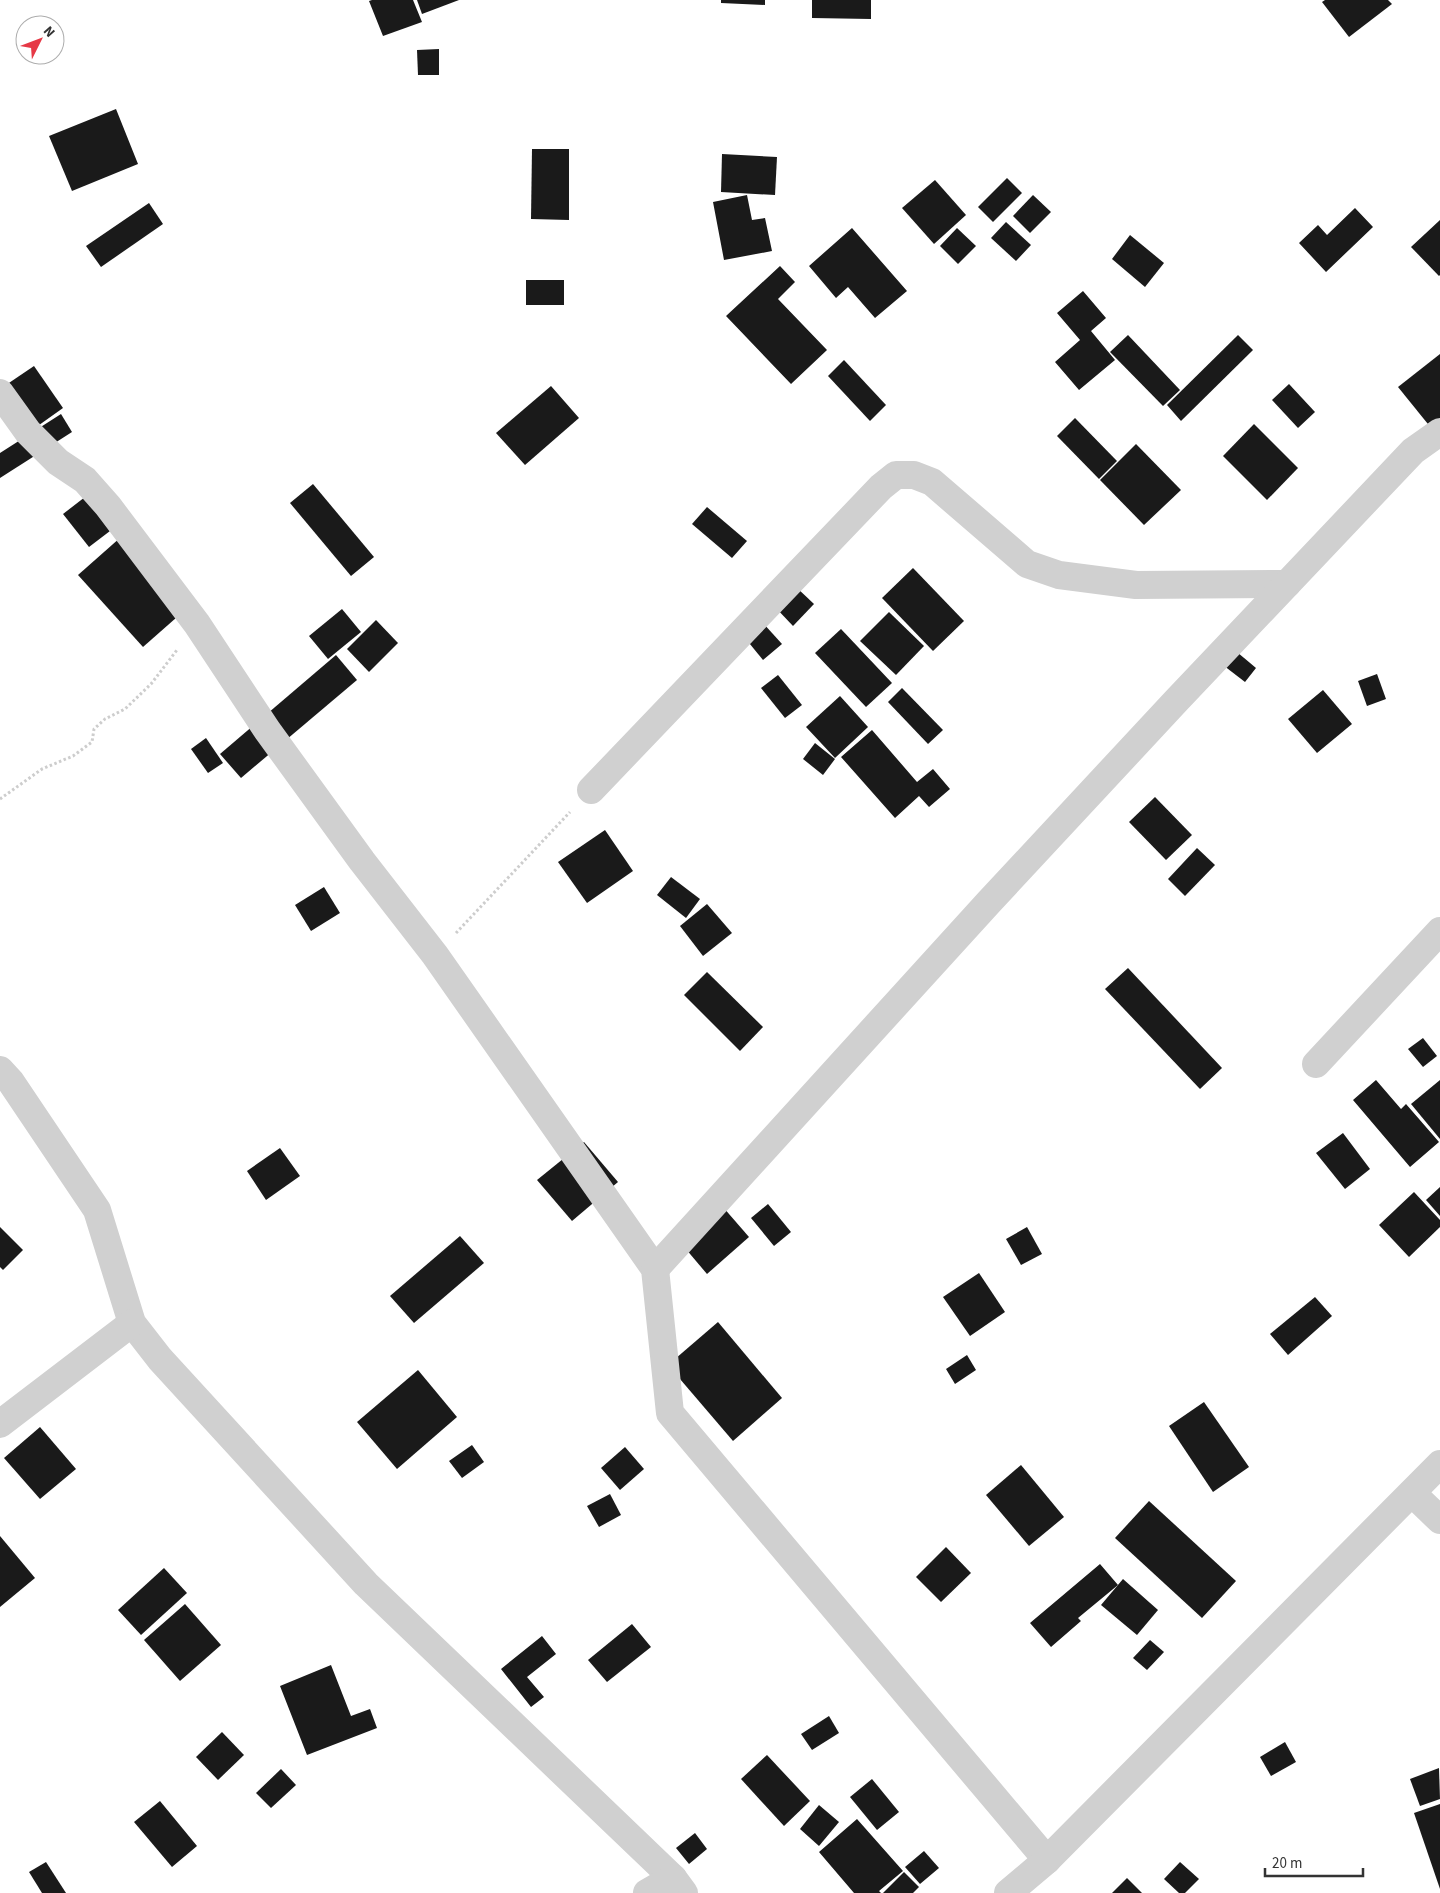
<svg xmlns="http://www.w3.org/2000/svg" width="1440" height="1893" font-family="'Source Sans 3',sans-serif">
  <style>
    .building { fill: #1a1a1a }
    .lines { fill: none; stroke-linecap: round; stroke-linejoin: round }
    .path { stroke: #cdcdcd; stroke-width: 3; stroke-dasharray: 2.5 2.5; stroke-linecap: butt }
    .minor { stroke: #d0d0d0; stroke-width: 28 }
    .tertiary { stroke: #d0d0d0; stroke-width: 28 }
  </style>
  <rect width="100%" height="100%" fill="#fff"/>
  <!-- building -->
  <g class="building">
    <polygon points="372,0 413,0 422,22 383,36 369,1"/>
    <polygon points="417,0 459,0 422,14"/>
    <polygon points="721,0 765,0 765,5 721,3"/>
    <polygon points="812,0 871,0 871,19 812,18"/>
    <polygon points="1325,0 1388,0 1392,4 1349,37 1322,2"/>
    <polygon points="439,49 439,75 418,75 417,50"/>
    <polygon points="116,109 138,164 72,191 49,136"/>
    <polygon points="532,149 569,149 569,220 531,219"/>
    <polygon points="722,154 777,157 775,195 721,192"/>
    <polygon points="1007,178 1022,193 993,222 978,207"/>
    <polygon points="935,180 966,215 934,244 902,208"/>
    <polygon points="747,195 752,220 765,218 772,251 724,260 713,202"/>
    <polygon points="1033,195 1051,212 1030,233 1013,216"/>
    <polygon points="149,203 163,224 101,267 86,246"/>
    <polygon points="1355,208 1373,227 1326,272 1299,243 1318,225 1327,235"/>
    <polygon points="1440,220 1440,275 1439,276 1411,247"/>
    <polygon points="1006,222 1031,245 1016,261 991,238"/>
    <polygon points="852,228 907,291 875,318 848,287 836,298 809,266"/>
    <polygon points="957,228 976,246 958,264 940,246"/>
    <polygon points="1130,235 1164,263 1145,287 1112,259"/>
    <polygon points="780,266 795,282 778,299 827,350 791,384 726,316"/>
    <rect x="526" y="280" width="38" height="25"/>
    <polygon points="1083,291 1106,318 1091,331 1115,360 1079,390 1055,362 1080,340 1057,313"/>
    <polygon points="1128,335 1180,390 1163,406 1110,352"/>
    <polygon points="1238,335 1253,350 1181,421 1167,405"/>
    <polygon points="1440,354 1440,431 1436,434 1398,387"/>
    <polygon points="844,360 886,405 870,421 828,376"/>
    <polygon points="34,366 63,408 18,440 0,389"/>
    <polygon points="1289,384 1315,412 1298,428 1272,400"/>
    <polygon points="551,386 579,418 525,465 496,433"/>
    <polygon points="61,414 72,432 0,478 0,453"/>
    <polygon points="1075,418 1117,461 1099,479 1057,436"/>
    <polygon points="1254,424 1298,468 1267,500 1223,456"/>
    <polygon points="1136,444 1181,490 1144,525 1100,480"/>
    <polygon points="313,484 374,557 351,576 290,503"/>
    <polygon points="85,497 110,531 89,547 63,514"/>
    <polygon points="707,507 747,541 732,558 692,524"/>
    <polygon points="121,537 185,610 143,647 78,575"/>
    <polygon points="913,568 964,621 933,651 882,598"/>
    <polygon points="795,586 814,604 793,626 775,607"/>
    <polygon points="342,609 361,632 328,659 309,636"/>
    <polygon points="889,612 924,646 896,675 860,641"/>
    <polygon points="376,620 398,643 369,672 347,649"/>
    <polygon points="763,623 782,644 763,660 745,638"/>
    <polygon points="841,629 892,683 866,707 815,653"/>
    <polygon points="1231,647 1256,668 1245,682 1219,662"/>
    <polygon points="336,655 357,680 241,778 220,754"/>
    <polygon points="1377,674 1386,699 1367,706 1358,681"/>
    <polygon points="778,675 802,705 785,718 761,688"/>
    <polygon points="902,688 943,730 928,744 888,702"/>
    <polygon points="1323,690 1352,724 1317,753 1288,719"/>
    <polygon points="840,696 868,727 835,758 806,727"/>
    <polygon points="872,730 917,782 933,769 950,789 929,807 919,796 895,818 841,757"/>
    <polygon points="206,738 223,763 208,773 191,749"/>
    <polygon points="815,743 835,759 823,775 803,759"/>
    <polygon points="1155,797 1192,835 1166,860 1129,822"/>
    <polygon points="605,830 633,871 587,903 558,862"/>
    <polygon points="1197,848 1215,865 1185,896 1168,879"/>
    <polygon points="671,877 700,899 686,918 657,895"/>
    <polygon points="324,887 340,913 311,931 295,905"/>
    <polygon points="707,904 732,933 703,956 680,926"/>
    <polygon points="1128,968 1222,1068 1200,1089 1105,989"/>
    <polygon points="707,972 763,1027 740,1051 684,995"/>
    <polygon points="1423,1038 1437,1056 1423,1067 1408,1049"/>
    <polygon points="1376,1080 1401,1109 1406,1104 1439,1142 1410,1167 1353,1100"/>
    <polygon points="1440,1080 1440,1139 1411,1104"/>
    <polygon points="1343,1133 1370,1169 1345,1189 1316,1153"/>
    <polygon points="584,1142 618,1182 572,1221 537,1180"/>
    <polygon points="280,1148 300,1176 266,1200 247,1171"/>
    <polygon points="1440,1187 1440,1216 1426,1200"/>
    <polygon points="1414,1192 1440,1220 1440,1227 1409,1257 1379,1225"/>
    <polygon points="716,1199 749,1237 707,1274 674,1235"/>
    <polygon points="768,1204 791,1232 774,1246 751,1218"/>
    <polygon points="0,1227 23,1250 3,1270 0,1267"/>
    <polygon points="1027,1227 1042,1254 1021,1265 1006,1239"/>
    <polygon points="460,1236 484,1263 414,1323 390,1296"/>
    <polygon points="979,1273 1005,1312 970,1336 943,1297"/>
    <polygon points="1315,1297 1332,1316 1288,1355 1270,1334"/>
    <polygon points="718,1322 782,1398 733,1441 668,1365"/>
    <polygon points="967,1355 976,1370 955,1384 946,1369"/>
    <polygon points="418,1370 457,1417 397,1469 357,1422"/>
    <polygon points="1204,1402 1249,1467 1213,1492 1169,1426"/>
    <polygon points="40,1427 76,1469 40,1499 4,1458"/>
    <polygon points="472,1445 484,1462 462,1478 449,1461"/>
    <polygon points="625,1447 644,1469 620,1490 601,1468"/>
    <polygon points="1021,1465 1064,1517 1029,1546 986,1495"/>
    <polygon points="610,1494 621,1515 599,1527 587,1506"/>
    <polygon points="1149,1501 1236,1581 1202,1618 1115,1538"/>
    <polygon points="0,1536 35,1578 0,1607"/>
    <polygon points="946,1547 971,1573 941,1602 916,1577"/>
    <polygon points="1100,1564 1118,1585 1078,1618 1081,1621 1051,1647 1030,1623"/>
    <polygon points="164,1568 187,1593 141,1635 118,1610"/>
    <polygon points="1123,1579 1158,1610 1137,1635 1101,1605"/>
    <polygon points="185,1604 221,1645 180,1681 144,1640"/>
    <polygon points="632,1624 651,1647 607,1682 588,1660"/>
    <polygon points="542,1636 556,1654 527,1677 544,1697 531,1707 501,1669"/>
    <polygon points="1150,1640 1164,1652 1147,1670 1133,1658"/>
    <polygon points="331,1665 351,1716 370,1709 377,1728 307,1755 280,1686"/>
    <polygon points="829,1716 839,1733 812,1750 801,1734"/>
    <polygon points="222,1732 244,1755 218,1780 196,1757"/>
    <polygon points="1285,1742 1296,1762 1271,1776 1260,1757"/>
    <polygon points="767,1755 810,1801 784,1826 741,1779"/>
    <polygon points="1439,1768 1440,1799 1420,1806 1410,1779"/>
    <polygon points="281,1769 296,1785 271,1808 256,1793"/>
    <polygon points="872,1779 899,1812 877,1830 850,1797"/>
    <polygon points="160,1801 197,1846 172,1867 134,1822"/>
    <polygon points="1440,1804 1440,1889 1414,1813"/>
    <polygon points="819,1805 839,1822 819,1846 800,1829"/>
    <polygon points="857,1819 903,1871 879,1891 881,1893 854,1893 819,1852"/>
    <polygon points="695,1833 707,1849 689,1864 676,1848"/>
    <polygon points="924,1851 939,1868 920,1884 905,1867"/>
    <polygon points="46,1862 66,1893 42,1893 29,1872"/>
    <polygon points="1180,1862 1199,1879 1185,1893 1179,1893 1164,1879"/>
    <polygon points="904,1872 919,1887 913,1893 883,1893"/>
    <polygon points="1127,1878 1142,1893 1112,1893"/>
  </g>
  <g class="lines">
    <!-- path -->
    <g class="path">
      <polyline points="0,799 42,769 73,756 92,742 94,729 105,719 125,709 151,684 177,650"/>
      <polyline points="456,933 570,812"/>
    </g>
    <!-- minor -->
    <g class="minor">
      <polyline points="0,393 28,432 58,462 85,480 108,506 197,624 267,730 362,861 435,955 655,1269 670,1413 1047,1860"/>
      <polyline points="591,790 881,487 896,475 914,475 932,482 1027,564 1059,575 1136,585 1287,584"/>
      <polyline points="1316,1064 1440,931"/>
      <polyline points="0,1070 11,1082 97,1210 132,1323 160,1359 366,1584 673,1878 684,1893"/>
      <polyline points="655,1269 989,902 1176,701 1413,451 1440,432"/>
      <polyline points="0,1424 132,1323"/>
      <polyline points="1412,1493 1440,1520"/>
      <polyline points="647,1893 673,1878"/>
    </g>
    <!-- tertiary -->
    <polyline class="tertiary" points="1008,1893 1047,1860 1440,1464"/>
  </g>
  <!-- north arrow -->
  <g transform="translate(40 40) rotate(48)"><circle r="24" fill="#ffffff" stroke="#adadad"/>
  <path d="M0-4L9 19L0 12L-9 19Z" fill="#e63946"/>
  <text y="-8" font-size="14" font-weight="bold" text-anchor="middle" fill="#333333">N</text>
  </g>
  <!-- scale -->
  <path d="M1265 1868v8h98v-8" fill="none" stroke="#333333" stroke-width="2.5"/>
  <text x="1272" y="1868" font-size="15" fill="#333333" stroke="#ffffff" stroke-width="4" paint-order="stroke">20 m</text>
</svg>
